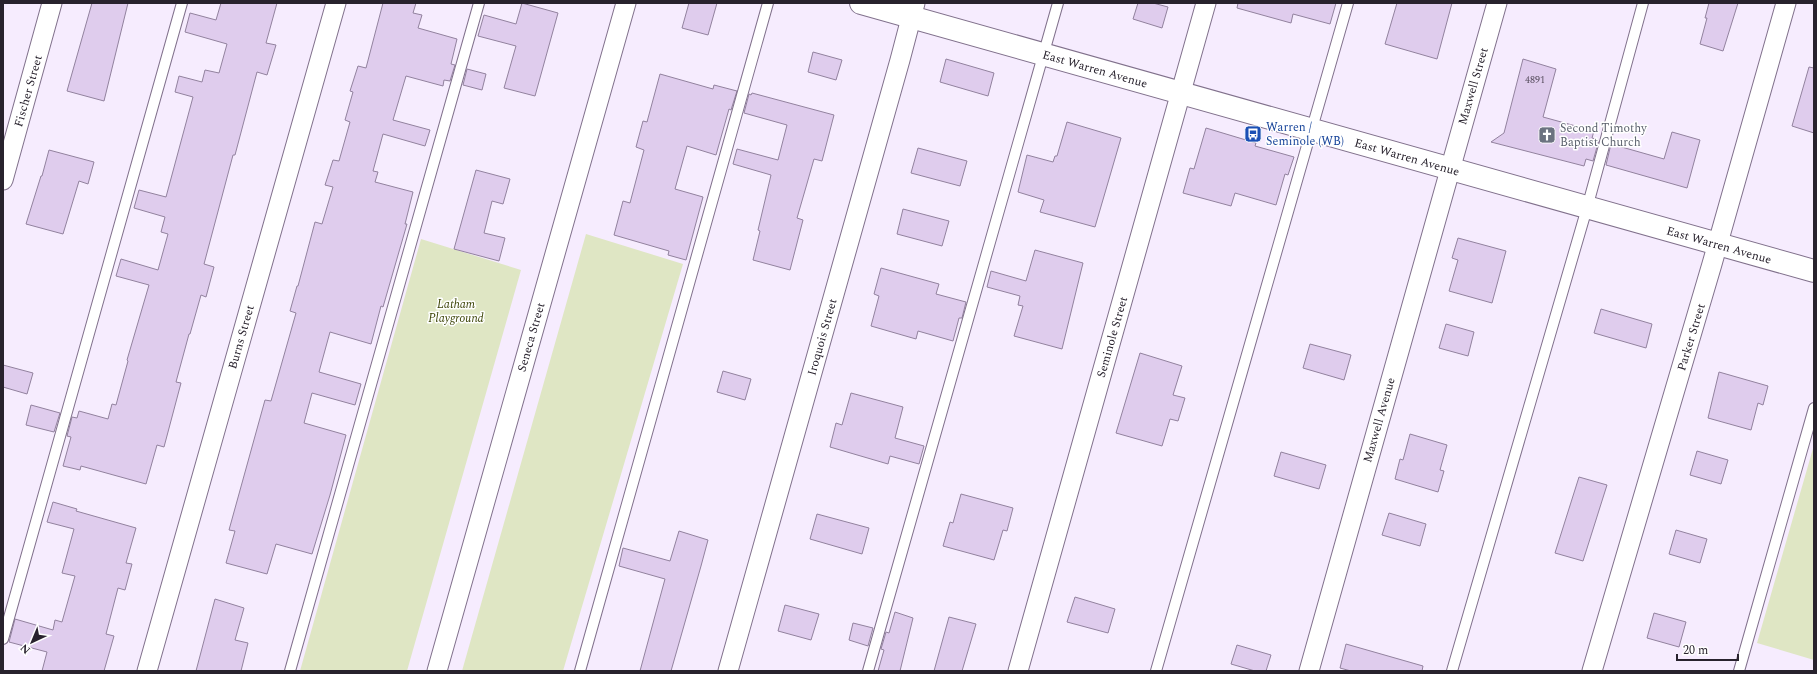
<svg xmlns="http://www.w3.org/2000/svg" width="1817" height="674" font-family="Spectral,serif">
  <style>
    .green { fill: #dfe6c4 }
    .building { fill: #dfcced; stroke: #92829e }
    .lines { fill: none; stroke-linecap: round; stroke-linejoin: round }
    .lane-casing { stroke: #81718c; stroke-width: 12 }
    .street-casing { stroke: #81718c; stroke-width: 21 }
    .secondary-casing { stroke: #81718c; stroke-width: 24 }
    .lane { stroke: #fff; stroke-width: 10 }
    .street { stroke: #fff; stroke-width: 19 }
    .secondary { stroke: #fff; stroke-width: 22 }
    .labels { text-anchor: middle; stroke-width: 3; stroke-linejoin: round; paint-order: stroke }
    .number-label { font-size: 10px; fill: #564c5d }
    .street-label { font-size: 12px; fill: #28222d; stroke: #fff }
    .transit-label { font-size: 12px; fill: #164399; stroke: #fff; text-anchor: start }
    .worship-label { font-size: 12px; fill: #5b616d; stroke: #fff; text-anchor: start }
    .park-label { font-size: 12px; font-style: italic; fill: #3c4406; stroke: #fff }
  </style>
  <rect width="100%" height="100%" fill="#f6ecfe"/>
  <!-- green -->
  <g class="green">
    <polygon points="586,234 683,264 563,671 462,671"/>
    <polygon points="421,239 521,270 407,671 300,671"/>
    <polygon points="1814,445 1814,660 1757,643"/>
  </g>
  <!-- building -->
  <g class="building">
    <polygon points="92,3 128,3 104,101 67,91"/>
    <polygon points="221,3 277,3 266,43 276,45 267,75 257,72 235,155 233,155 204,264 214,267 206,297 201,295 190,334 189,334 176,382 181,383 164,447 157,445 146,484 81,466 80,470 63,466 71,437 67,436 72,417 77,418 79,411 108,419 112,404 116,405 128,361 127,360 149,285 116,276 121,259 158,270 168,234 161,232 165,217 134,208 139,190 166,197 193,97 175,92 179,76 202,82 205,70 219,73 227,44 185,32 190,13 216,20"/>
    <polygon points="383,3 416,3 413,13 422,15 418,28 457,39 451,64 455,65 450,81 444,80 443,86 406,76 393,120 430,130 425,146 383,134 373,171 378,172 375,182 413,192 405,224 407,224 383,307 381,306 371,344 330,332 319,372 361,384 355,405 312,393 304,423 346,435 330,495 312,554 276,544 267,574 226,563 235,531 229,530 265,400 271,401 296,313 290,311 297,286 298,286 315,222 322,224 333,187 325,185 333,160 339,161 350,122 345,120 353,92 350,91 358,66 366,68"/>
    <polygon points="522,3 558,13 535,96 504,88 516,46 478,36 484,15 516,24"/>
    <polygon points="689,3 717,3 708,35 682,28"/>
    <polygon points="1138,3 1153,3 1168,7 1162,28 1133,19"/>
    <polygon points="1238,3 1336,3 1330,24 1293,14 1291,23 1237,8"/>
    <polygon points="1397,3 1452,3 1437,59 1385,44"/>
    <polygon points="1709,3 1738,3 1723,51 1700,44 1707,18 1705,18"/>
    <polygon points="813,52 842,60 836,80 808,72"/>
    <polygon points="946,59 994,73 988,96 940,82"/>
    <polygon points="1523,59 1556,69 1543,117 1594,131 1592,138 1599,140 1593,161 1586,159 1584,166 1491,142 1504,133"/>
    <polygon points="1809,67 1814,68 1814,133 1792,126"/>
    <polygon points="467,69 486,74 482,90 463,85"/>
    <polygon points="660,74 713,89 714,85 737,91 731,110 729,109 716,155 687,146 675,189 703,197 686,260 668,255 669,251 614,235 623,201 630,203 644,150 636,147 643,121 647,122"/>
    <polygon points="752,93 834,115 822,161 814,159 806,187 797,218 803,220 790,270 753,260 760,231 758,230 771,175 733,164 737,149 778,160 787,125 744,113 749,94 751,95"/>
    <polygon points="1067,122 1121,138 1095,227 1040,212 1044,200 1018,192 1027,155 1053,162 1055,156 1057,156"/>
    <polygon points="1206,128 1256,143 1255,146 1294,157 1288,175 1285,174 1276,205 1235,193 1231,206 1183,193 1190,168 1194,169"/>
    <polygon points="1672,132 1700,140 1687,188 1606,165 1611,144 1664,159"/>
    <polygon points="918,148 967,161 960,186 911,173"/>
    <polygon points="49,150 94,162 88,184 79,181 63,234 26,224 41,176 42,176"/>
    <polygon points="476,170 510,179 503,204 492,201 484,233 505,238 499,261 454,249"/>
    <polygon points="903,209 949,221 942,246 897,234"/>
    <polygon points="1458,238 1506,251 1492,303 1449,291 1458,260 1452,258"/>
    <polygon points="1035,250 1083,263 1062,349 1014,336 1023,306 1018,305 1020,296 987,287 991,271 1026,281"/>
    <polygon points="881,268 939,284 936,294 966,302 962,318 959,318 953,341 918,331 916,339 871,326 879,296 874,294"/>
    <polygon points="1601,309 1652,324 1646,348 1594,333"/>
    <polygon points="1446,324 1474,332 1468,356 1439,348"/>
    <polygon points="1310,344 1351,355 1344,380 1303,368"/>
    <polygon points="1140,353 1182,366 1173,395 1185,398 1178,421 1170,419 1162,446 1116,433"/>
    <polygon points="3,365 33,373 27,394 3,387"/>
    <polygon points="723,371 751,379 745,400 717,392"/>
    <polygon points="1719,372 1768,386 1763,405 1758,403 1751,430 1708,418"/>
    <polygon points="851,393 903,407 895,438 924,446 919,464 890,456 888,464 830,447 836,423 842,425"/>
    <polygon points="31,405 60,413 54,432 26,425"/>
    <polygon points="1410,434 1447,445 1440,470 1444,471 1438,492 1395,479 1400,459 1403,460"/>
    <polygon points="1697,451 1728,460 1721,484 1690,475"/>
    <polygon points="1281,452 1326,465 1319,489 1274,476"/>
    <polygon points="1579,477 1607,485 1583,561 1555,553"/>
    <polygon points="961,494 1013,508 1007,531 1003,530 994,560 943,546 950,522 953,523"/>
    <polygon points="53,502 77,509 76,511 136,528 126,563 132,564 125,590 118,588 106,634 114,636 104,671 42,671 47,652 9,642 15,619 53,630 55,620 62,622 75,576 62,573 74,529 47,522"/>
    <polygon points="1389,513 1426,524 1420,546 1382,535"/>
    <polygon points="817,514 869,528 862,554 810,539"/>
    <polygon points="1676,530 1707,539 1700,563 1669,554"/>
    <polygon points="679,531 708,540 701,566 671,671 640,671 665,579 619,566 623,548 670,561"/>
    <polygon points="1075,597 1115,609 1108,633 1067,622"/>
    <polygon points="215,599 244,608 235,640 248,643 241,671 196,671"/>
    <polygon points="785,605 819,614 811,640 778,631"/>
    <polygon points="895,612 913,618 900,671 878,671 884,650 881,649 886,632 889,633"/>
    <polygon points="1654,613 1686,622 1679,647 1647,638"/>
    <polygon points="949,617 976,624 962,671 934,671"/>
    <polygon points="853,623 873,628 868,646 849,640"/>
    <polygon points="1346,644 1423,666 1422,671 1351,671 1340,668"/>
    <polygon points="1237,645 1271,655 1266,671 1255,671 1231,664"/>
  </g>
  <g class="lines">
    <!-- lane casing -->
    <g class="lane-casing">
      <g id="lane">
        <polyline points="3,639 182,3"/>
        <polyline points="290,671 479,3"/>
        <polyline points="580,671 768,3"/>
        <polyline points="868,671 1058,3"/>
        <polyline points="1156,671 1348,3"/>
        <polyline points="1452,671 1587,208 1643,3"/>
        <polyline points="1739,671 1814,408"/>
      </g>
    </g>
    <!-- street casing -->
    <g class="street-casing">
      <g id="street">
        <polyline points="3,180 52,3"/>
        <polyline points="147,671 336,3"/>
        <polyline points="437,671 626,3"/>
        <polyline points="728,671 900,60 915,3"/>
        <polyline points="1018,671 1206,3"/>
        <polyline points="1309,671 1497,3"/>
        <polyline points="1592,671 1712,264 1786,3"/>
      </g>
    </g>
    <!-- secondary casing -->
    <g class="secondary-casing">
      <polyline id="secondary" points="861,3 1814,271"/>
    </g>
    <!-- lane -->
    <use href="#lane" class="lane"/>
    <!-- street -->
    <use href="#street" class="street"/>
    <!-- secondary -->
    <use href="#secondary" class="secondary"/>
  </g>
  <!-- icons -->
  <defs>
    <g id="bus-square" transform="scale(0.9)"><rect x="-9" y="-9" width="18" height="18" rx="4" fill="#1a4fb4" stroke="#fff"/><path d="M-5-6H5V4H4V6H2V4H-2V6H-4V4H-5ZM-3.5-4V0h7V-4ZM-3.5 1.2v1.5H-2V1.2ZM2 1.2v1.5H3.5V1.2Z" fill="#fff"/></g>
    <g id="church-square" transform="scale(0.9)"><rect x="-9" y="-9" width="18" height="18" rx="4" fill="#6b7280" stroke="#fff"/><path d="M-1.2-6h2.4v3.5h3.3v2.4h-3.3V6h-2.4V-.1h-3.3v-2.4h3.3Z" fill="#fff"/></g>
  </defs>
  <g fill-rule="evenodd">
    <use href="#bus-square" x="1253" y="134"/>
    <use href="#church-square" x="1547" y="135"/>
  </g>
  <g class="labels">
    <!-- number labels -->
    <g class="number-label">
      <text x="1535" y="83">4891</text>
    </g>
    <!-- street labels -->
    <g class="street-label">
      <text transform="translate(1095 69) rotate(16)" y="4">East Warren Avenue</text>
      <text transform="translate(1473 86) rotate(-74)" y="4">Maxwell Street</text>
      <text transform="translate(28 91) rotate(-74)" y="4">Fischer Street</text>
      <text transform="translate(1407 157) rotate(16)" y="4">East Warren Avenue</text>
      <text transform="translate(1719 245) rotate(16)" y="4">East Warren Avenue</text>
      <text transform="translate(241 337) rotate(-74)" y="4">Burns Street</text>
      <text transform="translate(531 337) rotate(-74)" y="4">Seneca Street</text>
      <text transform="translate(822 337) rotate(-74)" y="4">Iroquois Street</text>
      <text transform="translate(1112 337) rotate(-74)" y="4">Seminole Street</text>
      <text transform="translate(1691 337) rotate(-73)" y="4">Parker Street</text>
      <text transform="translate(1379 420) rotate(-74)" y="4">Maxwell Avenue</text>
    </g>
    <!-- transit labels -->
    <g class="transit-label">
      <text x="1266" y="131">Warren /<tspan x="1266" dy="14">Seminole (WB)</tspan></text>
    </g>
    <!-- worship labels -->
    <g class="worship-label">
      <text x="1560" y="132">Second Timothy<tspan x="1560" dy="14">Baptist Church</tspan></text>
    </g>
    <!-- park labels -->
    <g class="park-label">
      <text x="456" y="308">Latham<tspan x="456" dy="14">Playground</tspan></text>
    </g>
  </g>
  <!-- border -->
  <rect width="1817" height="674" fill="none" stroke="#28222d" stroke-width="8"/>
  <!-- north arrow -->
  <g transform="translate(32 642) rotate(224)" stroke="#ffffff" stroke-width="3" paint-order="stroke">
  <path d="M0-3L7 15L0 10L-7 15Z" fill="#28222d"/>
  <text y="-6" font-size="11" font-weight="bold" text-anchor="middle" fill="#28222d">N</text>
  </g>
  <!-- scale -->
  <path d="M1677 654v6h61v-6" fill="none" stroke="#28222d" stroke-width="2"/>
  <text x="1683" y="654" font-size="12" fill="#28222d" stroke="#ffffff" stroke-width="3" paint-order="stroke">20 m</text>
</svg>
